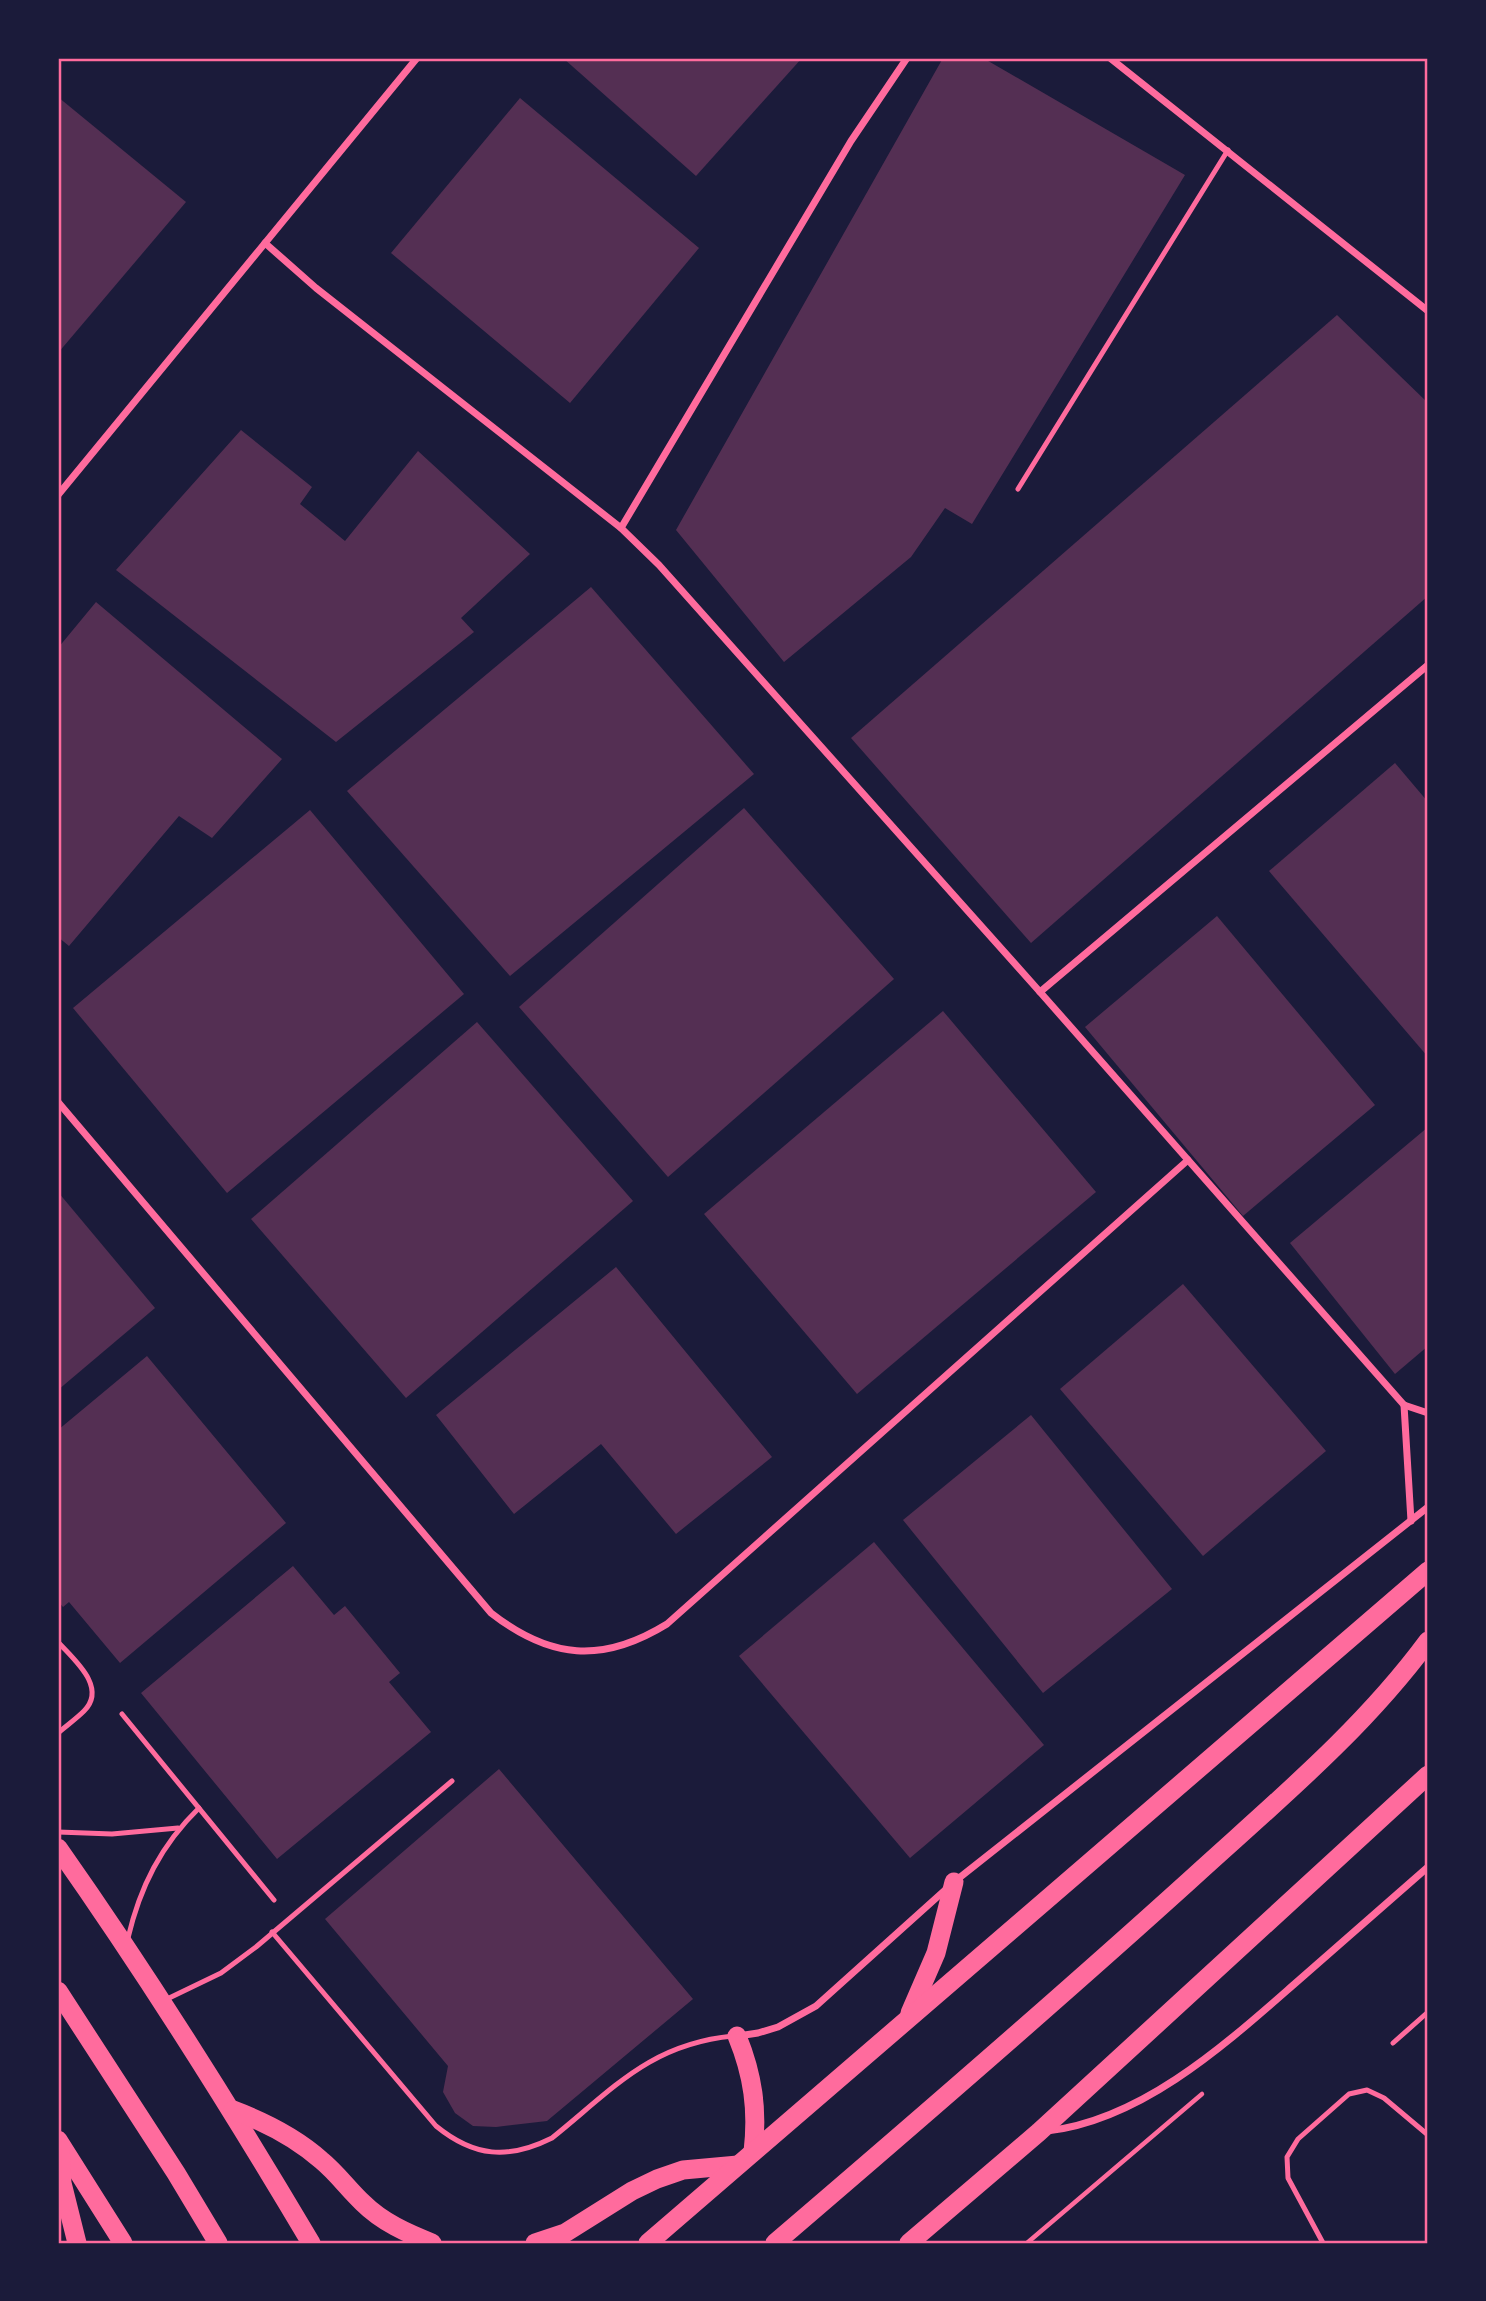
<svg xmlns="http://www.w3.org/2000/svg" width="1486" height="2301" font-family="'Source Sans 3',sans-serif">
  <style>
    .building { fill: #542f53 }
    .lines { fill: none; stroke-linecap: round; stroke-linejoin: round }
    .path { stroke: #ff6b9d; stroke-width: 4.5 }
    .service { stroke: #ff6b9d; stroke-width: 5 }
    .minor { stroke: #ff6b9d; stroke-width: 7 }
    .trunk { stroke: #ff6b9d; stroke-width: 19 }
    .neatline { fill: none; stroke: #ff6b9d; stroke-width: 2.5 }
  </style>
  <rect width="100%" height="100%" fill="#1b1b3a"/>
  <!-- building -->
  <g class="building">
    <polygon points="563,58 802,58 696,176"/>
    <polygon points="943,58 983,58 1185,175 972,524 945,508 911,557 784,662 676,530"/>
    <polygon points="58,97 186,202 58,353"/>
    <polygon points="520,98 699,248 570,403 391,253"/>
    <polygon points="1337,315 1428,403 1428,596 1031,943 851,738"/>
    <polygon points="241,430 312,487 300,504 345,541 418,451 530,554 461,618 474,632 336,742 116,570"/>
    <polygon points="591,587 754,774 510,976 347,791"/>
    <polygon points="96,602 282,759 212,838 179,816 69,946 58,937 58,648"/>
    <polygon points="1395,763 1428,802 1428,1057 1269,871"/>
    <polygon points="744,808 894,979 668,1177 519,1007"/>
    <polygon points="310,810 464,994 227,1193 73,1008"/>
    <polygon points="1217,916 1375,1105 1243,1216 1085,1027"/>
    <polygon points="943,1011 1096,1192 857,1394 704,1214"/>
    <polygon points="477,1022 633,1201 406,1398 251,1219"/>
    <polygon points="1428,1127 1428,1346 1395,1374 1290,1243"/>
    <polygon points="58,1192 155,1308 58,1390"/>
    <polygon points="616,1267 772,1457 676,1534 601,1444 514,1514 436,1415"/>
    <polygon points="1183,1284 1326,1451 1203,1556 1060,1389"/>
    <polygon points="147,1356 286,1523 120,1663 69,1602 63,1607 58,1601 58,1430"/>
    <polygon points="1031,1415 1172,1589 1043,1693 903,1520"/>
    <polygon points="874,1542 1044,1745 910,1858 739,1656"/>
    <polygon points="293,1566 334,1615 345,1606 400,1673 389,1682 431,1732 277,1859 141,1693"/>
    <polygon points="499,1769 693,1999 547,2121 496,2127 473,2126 455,2113 443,2092 448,2066 325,1919"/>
  </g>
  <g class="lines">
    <!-- path -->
    <polyline class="path" points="1027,2243 1202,2094"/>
    <!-- service -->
    <g class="service">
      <polyline points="1018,489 1228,150"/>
      <path d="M 58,1642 C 73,1659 108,1687 84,1711 C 76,1719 66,1726 58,1733"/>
      <polyline points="122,1714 274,1900"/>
      <polyline points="58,1832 112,1834 178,1828"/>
      <path d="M 272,1932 L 436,2126 C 474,2157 508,2160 552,2138 C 613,2089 650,2044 733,2036"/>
      <path d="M 128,1938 C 140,1887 161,1845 199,1808"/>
      <polyline points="165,2000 221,1973 256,1947 452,1781"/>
      <polyline points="1393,2043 1428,2012"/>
      <polyline points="1323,2243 1288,2178 1287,2157 1298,2139 1349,2094 1367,2090 1384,2098 1428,2135"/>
    </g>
    <!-- minor -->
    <g class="minor">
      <polyline points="1110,58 1428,311"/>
      <polyline points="265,243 316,288 621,528 659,565 1040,992 1404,1405 1428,1413"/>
      <polyline points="58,495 417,58"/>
      <polyline points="621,528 851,141 907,58"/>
      <polyline points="1040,992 1428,665"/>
      <path d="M 58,1102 L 491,1613 C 550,1659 602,1664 667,1624 L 1188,1160"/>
      <polyline points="1404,1405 1411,1521"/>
      <polyline points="738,2036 758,2033 778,2027 816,2006 954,1882 1428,1507"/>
      <path d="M 1047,2131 C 1144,2120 1229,2041 1299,1980 C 1342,1942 1385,1905 1428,1867"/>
    </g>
    <!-- trunk -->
    <g class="trunk">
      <path d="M 58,1848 C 148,1976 231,2108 311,2243"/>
      <polyline points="58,1991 176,2173 218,2243"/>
      <polyline points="910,2013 936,1953 954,1882"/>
      <path d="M 737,2036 C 753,2075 758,2110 753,2152"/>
      <path d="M 233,2110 C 265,2122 295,2137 321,2160 C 337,2173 348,2189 363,2203 C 382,2222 407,2233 432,2243"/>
      <polyline points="58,2140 123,2243"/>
      <polyline points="60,2145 62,2183 77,2243"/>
      <polyline points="535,2243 565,2233 632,2191 657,2179 683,2170 738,2165"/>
      <polyline points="648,2243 1428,1571"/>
      <path d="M 775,2243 C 914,2124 1053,2004 1189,1881 C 1272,1805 1361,1732 1428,1641"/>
      <polyline points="909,2243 1039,2132 1428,1775"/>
    </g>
  </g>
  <!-- border -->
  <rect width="1486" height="2301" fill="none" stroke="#1b1b3a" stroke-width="119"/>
  <rect x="60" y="60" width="1366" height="2182" class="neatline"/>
</svg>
